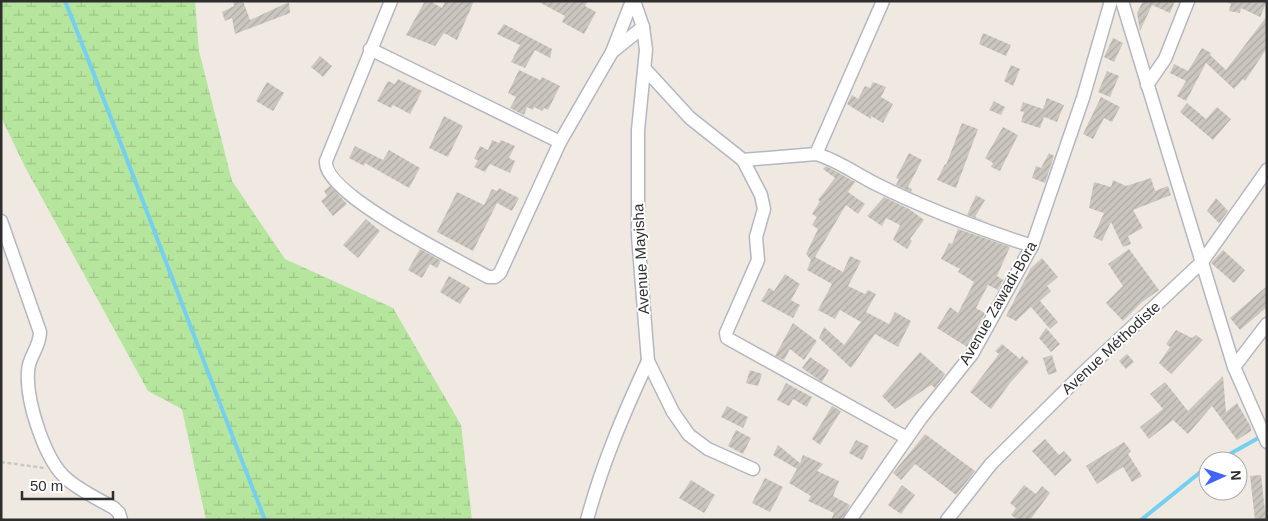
<svg xmlns="http://www.w3.org/2000/svg" width="1268" height="521" font-family="Helvetica,sans-serif">
  <style>
    .wetland { fill: url(#wetland-marsh) }
    .lines { fill: none; stroke-linecap: round; stroke-linejoin: round }
    .stream { stroke: #75cff0; stroke-width: 4 }
    .building { fill: url(#building-hatch) }
    .street-casing { stroke: #b4b7c1; stroke-width: 15 }
    .path { stroke: #c9c9c9; stroke-width: 2.5; stroke-dasharray: 4 2.5; stroke-linecap: butt }
    .street { stroke: #fff; stroke-width: 12 }
    .labels { text-anchor: middle; stroke-width: 4; stroke-linejoin: round; paint-order: stroke }
    .street-label { font-size: 15px; fill: #2e2e2e; stroke: #fff }
  </style>
  <defs>
    <pattern id="wetland-marsh" width="20" height="14" patternUnits="userSpaceOnUse" patternTransform="scale(1.25)"><rect width="20" height="14" fill="#b6e59e"/><path d="M1 5h8M5 5V1M11 12h8M15 12V8" fill="none" stroke="#9dc588"/></pattern>
    <pattern id="building-hatch" width="6" height="6" patternUnits="userSpaceOnUse" patternTransform="scale(1.25)"><rect width="6" height="6" fill="#cbc7bf"/><path d="M-1 1l2-2M0 6l6-6M5 7l2-2" fill="none" stroke="#afaba4"/></pattern>
  </defs>
  <rect width="100%" height="100%" fill="#efe9e1"/>
  <!-- wetland -->
  <polygon class="wetland" points="1,1 195,1 199,51 232,181 285,259 393,308 461,425 472,520 206,520 182,409 148,391 25,167 1,117"/>
  <g class="lines">
    <!-- stream -->
    <g class="stream">
      <path d="M 65,1 C 134,173 197,347 265,520"/>
      <polyline points="1217,461 1262,436"/>
      <polyline points="1141,520 1208,466"/>
    </g>
  </g>
  <!-- building -->
  <g class="building">
    <polygon points="233,1 243,1 250,20 289,2 290,13 235,34 232,18 225,21 222,12 234,6"/>
    <polygon points="425,1 430,1 442,8 445,1 474,1 457,40 444,33 435,46 406,35"/>
    <polygon points="537,1 588,1 585,6 596,12 584,34 562,22 565,16"/>
    <polygon points="1143,1 1175,1 1170,13 1152,5 1140,31 1137,13"/>
    <polygon points="1225,1 1267,1 1260,17 1241,8 1240,13 1229,11 1231,4"/>
    <polygon points="1267,16 1267,48 1245,81 1243,79 1234,89 1206,63 1186,101 1177,96 1186,81 1170,73 1174,64 1188,71 1202,48 1211,53 1210,55 1226,70"/>
    <polygon points="504,24 552,49 550,58 535,50 525,68 511,62 520,45 497,34"/>
    <polygon points="983,33 1011,45 1006,56 979,44"/>
    <polygon points="1113,38 1123,43 1114,62 1104,57"/>
    <polygon points="320,56 332,66 323,77 311,67"/>
    <polygon points="1011,65 1020,69 1013,86 1004,81"/>
    <polygon points="519,70 540,80 542,77 560,86 548,110 544,108 542,111 534,107 533,110 527,107 524,115 510,108 516,97 508,93"/>
    <polygon points="1107,71 1119,76 1110,97 1098,92"/>
    <polygon points="398,79 422,91 410,114 393,105 391,108 377,101 388,81 395,84"/>
    <polygon points="267,82 284,93 273,111 256,101"/>
    <polygon points="873,82 886,87 881,97 893,104 883,123 871,116 871,119 847,104 852,95 858,99 865,86 870,88"/>
    <polygon points="1101,97 1120,107 1112,122 1104,118 1093,139 1083,134"/>
    <polygon points="1047,98 1064,105 1057,122 1044,117 1040,128 1021,122 1024,112 1020,111 1023,102 1043,109"/>
    <polygon points="994,101 1005,107 1001,115 989,110"/>
    <polygon points="1187,103 1206,119 1217,107 1231,119 1213,140 1180,112"/>
    <polygon points="444,116 463,126 448,157 429,148"/>
    <polygon points="962,123 978,129 956,188 937,180 945,164 946,165"/>
    <polygon points="1003,127 1018,135 1000,171 991,167 993,163 985,158"/>
    <polygon points="492,140 499,143 501,140 515,146 509,158 515,161 510,173 490,164 485,172 474,167 478,160 474,159 480,146 488,150"/>
    <polygon points="355,146 383,160 389,150 420,168 409,188 365,163 364,166 349,158"/>
    <polygon points="909,153 922,160 908,187 912,189 911,192 896,185 899,179 896,178"/>
    <polygon points="1049,153 1054,156 1045,183 1032,178 1036,166 1041,168"/>
    <polygon points="826,166 855,182 848,192 865,204 858,214 846,205 815,257 843,272 850,256 861,261 848,286 865,294 868,290 876,294 866,312 889,324 895,312 911,321 898,347 875,334 851,368 819,338 824,327 844,345 861,322 840,310 835,319 818,310 832,284 807,270 811,260 806,254 818,229 812,225 817,217 812,214 820,201 818,200 835,178 823,169"/>
    <polygon points="1151,178 1155,191 1168,186 1171,195 1133,210 1143,228 1128,236 1131,244 1123,247 1111,222 1102,241 1093,237 1104,213 1089,208 1094,182 1111,187 1113,180 1126,186"/>
    <polygon points="330,186 347,204 333,216 321,201 327,196 324,191"/>
    <polygon points="499,188 519,198 512,211 497,203 473,251 437,232 457,192 484,205 492,189 497,191"/>
    <polygon points="976,195 985,200 975,217 989,223 967,215"/>
    <polygon points="884,197 909,209 924,220 910,239 912,241 907,249 893,240 900,225 886,218 882,226 867,216"/>
    <polygon points="1216,198 1228,211 1219,223 1207,211"/>
    <polygon points="366,219 380,231 358,258 343,245"/>
    <polygon points="958,229 1010,247 997,276 1003,280 998,290 988,285 976,308 985,313 967,347 937,328 950,307 958,313 974,282 958,272 960,269 941,259 949,243 952,244"/>
    <polygon points="420,249 441,261 437,268 430,264 422,278 408,270"/>
    <polygon points="1129,249 1159,290 1141,303 1123,321 1106,303 1123,286 1108,264"/>
    <polygon points="1223,250 1245,270 1234,283 1211,263"/>
    <polygon points="1042,258 1058,277 1047,286 1051,291 1040,301 1058,322 1050,329 1031,307 1016,321 1006,316 1031,268"/>
    <polygon points="785,274 800,284 791,300 800,305 793,318 761,301 769,288 774,291"/>
    <polygon points="449,276 470,288 460,304 440,292"/>
    <polygon points="1267,286 1267,307 1240,330 1230,318"/>
    <polygon points="793,323 817,341 804,360 790,349 784,360 775,356"/>
    <polygon points="1046,328 1060,344 1051,352 1039,338"/>
    <polygon points="1176,330 1192,338 1196,335 1203,340 1171,374 1159,363 1170,347 1166,344"/>
    <polygon points="1002,344 1020,359 1022,356 1029,362 1010,383 991,409 970,392 999,354 995,351"/>
    <polygon points="920,352 945,374 935,388 931,385 895,409 882,396"/>
    <polygon points="1127,354 1134,362 1126,369 1119,361"/>
    <polygon points="1052,355 1057,372 1048,375 1043,358"/>
    <polygon points="810,357 829,370 822,382 802,368"/>
    <polygon points="750,370 762,374 758,386 746,383"/>
    <polygon points="1223,376 1226,412 1237,403 1251,427 1251,431 1237,440 1212,406 1188,434 1173,420 1149,439 1140,427 1163,409 1150,394 1165,382 1188,411"/>
    <polygon points="786,383 812,397 807,407 793,399 789,406 777,400"/>
    <polygon points="727,406 748,417 743,428 721,417"/>
    <polygon points="832,406 841,411 820,445 812,439"/>
    <polygon points="736,430 751,438 743,454 728,446"/>
    <polygon points="925,434 975,471 956,495 915,464 901,480 893,473"/>
    <polygon points="1045,439 1059,455 1064,451 1072,460 1055,476 1032,451"/>
    <polygon points="856,440 869,446 862,460 849,453"/>
    <polygon points="1124,442 1131,451 1128,454 1142,476 1132,482 1123,467 1097,484 1086,466"/>
    <polygon points="778,445 800,463 803,455 823,464 817,471 839,481 833,496 850,505 842,520 831,520 834,513 808,501 811,496 789,483 797,469 773,455"/>
    <polygon points="1261,475 1266,520 1255,520 1250,476"/>
    <polygon points="765,478 783,487 770,512 752,503"/>
    <polygon points="691,480 715,495 704,513 679,498"/>
    <polygon points="902,485 915,495 901,514 888,505"/>
    <polygon points="1024,485 1036,494 1042,486 1050,493 1030,520 1018,520 1011,515 1016,508 1010,503"/>
  </g>
  <g class="lines">
    <!-- street casing -->
    <g class="street-casing">
      <g id="street">
        <path d="M 391,1 L 326,161 C 322,194 460,261 488,277 L 495,277 L 500,273 L 560,142"/>
        <polyline points="634,1 643,27 646,50 638,130 638,236 648,361 673,412 689,435 708,449 753,469"/>
        <polyline points="1122,1 1234,367 1267,442"/>
        <polyline points="370,49 560,142 612,52 643,27"/>
        <polyline points="612,52 632,1"/>
        <polyline points="645,69 690,118 743,160 761,195 764,209 756,237 758,260 726,333 727,338 907,438"/>
        <polyline points="1147,85 1165,59 1188,1"/>
        <polyline points="816,154 883,1"/>
        <path d="M 743,160 L 816,154 C 838,160 857,175 878,185 C 928,210 980,229 1032,246"/>
        <path d="M 1,221 L 40,332 C 40,348 28,357 28,372 C 26,401 45,462 68,480 C 81,491 98,499 114,508 L 119,513 L 121,520"/>
        <polyline points="1234,367 1267,324"/>
        <path d="M 587,520 C 602,464 624,413 648,361"/>
        <polyline points="850,520 921,418 972,354 1032,246 1083,98 1111,1"/>
        <polyline points="947,520 991,464 1083,373 1202,262 1267,170"/>
      </g>
    </g>
    <!-- path -->
    <polyline class="path" points="1,462 44,468"/>
    <!-- street -->
    <use href="#street" class="street"/>
  </g>
  <g class="labels">
    <!-- street labels -->
    <g class="street-label">
      <text transform="translate(641 259) rotate(-93)" y="5">Avenue Mayisha</text>
      <text transform="translate(998 303) rotate(-60)" y="5">Avenue Zawadi-Bora</text>
      <text transform="translate(1111 348) rotate(-43)" y="5">Avenue Méthodiste</text>
    </g>
  </g>
  <!-- border -->
  <rect width="1268" height="521" fill="none" stroke="#2e2e2e" stroke-width="5"/>
  <!-- north arrow -->
  <g transform="translate(1223 476) rotate(87)"><circle r="24" fill="#ffffff" stroke="#ababab"/>
  <path d="M0-4L9 19L0 12L-9 19Z" fill="#4264fb"/>
  <text y="-8" font-size="14" font-weight="bold" text-anchor="middle" fill="#2e2e2e">N</text>
  </g>
  <!-- scale -->
  <path d="M22 491v8h91v-8" fill="none" stroke="#2e2e2e" stroke-width="2.5"/>
  <text x="30" y="491" font-size="15" fill="#2e2e2e" stroke="#ffffff" stroke-width="4" paint-order="stroke">50 m</text>
</svg>
